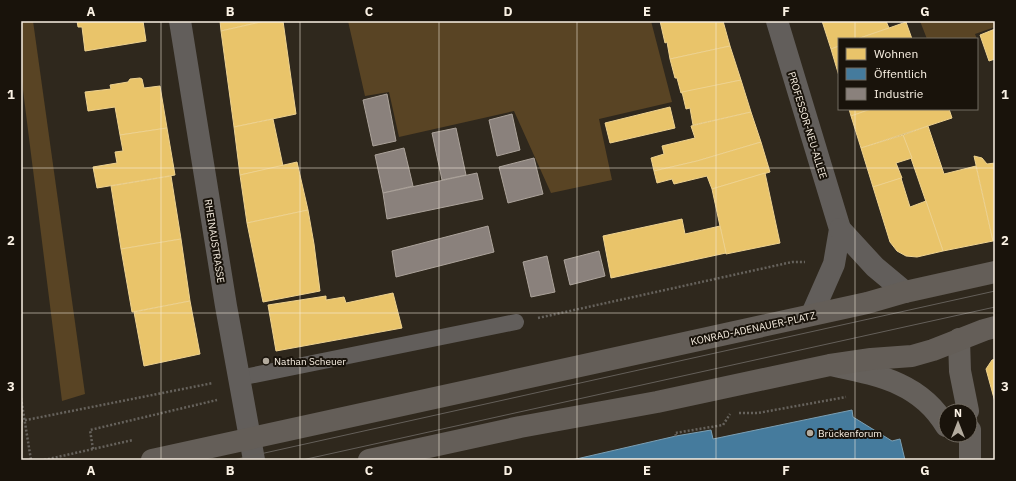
<svg xmlns="http://www.w3.org/2000/svg" width="1016" height="481" font-family="'IBM Plex Sans',sans-serif">
  <style>
    .green { fill: #594424 }
    .homes { fill: #e9c46a; stroke: #eed28f }
    .public { fill: #457b9d; stroke: #7b9eb2 }
    .industry { fill: #8a817c; stroke: #aca39b }
    .lines { fill: none; stroke-linecap: round; stroke-linejoin: round }
    .path { stroke: #66625c; stroke-width: 2.5; stroke-dasharray: 2 2; stroke-linecap: butt }
    .lane { stroke: #625e5b; stroke-width: 16 }
    .street { stroke: #625e5b; stroke-width: 22 }
    .secondary { stroke: #65605b; stroke-width: 22 }
    .primary { stroke: #645e58; stroke-width: 22 }
    .tram { stroke: #645f59; stroke-width: 1 }
    .grid { fill: none; stroke: #faf1e4; stroke-width: 1; stroke-opacity: 0.55 }
    .poi-dot { fill: #b3ab9e; stroke: #19130b; stroke-width: 1.5 }
    .labels { text-anchor: middle; stroke-width: 4; stroke-linejoin: round; paint-order: stroke }
    .street-label { font-size: 10px; fill: #faf1e4; stroke: #19130b }
    .poi-label { font-size: 10px; fill: #faf1e4; stroke: #19130b; text-anchor: start }
    .neatline { fill: none; stroke: #faf1e4; stroke-width: 1.5 }
    .grid-label { font-size: 13px; text-anchor: middle; font-weight: bold; fill: #faf1e4 }
  </style>
  <rect width="100%" height="100%" fill="#2f281d"/>
  <!-- green -->
  <g class="green">
    <polygon points="21,21 33,21 85,394 62,401 21,74"/>
    <polygon points="348,21 651,21 672,102 599,119 612,180 551,193 514,111 399,137 389,92 365,96"/>
    <polygon points="920,21 995,21 995,27 975,34 977,39 927,39"/>
  </g>
  <!-- homes -->
  <g class="homes">
    <polygon points="77,21 143,21 146,41 85,51 82,27 78,27"/>
    <polygon points="220,21 265,21 221,31"/>
    <polygon points="265,21 283,21 296,114 234,127 221,31"/>
    <polygon points="660,21 723,21 730,46 670,59 667,42 665,43"/>
    <polygon points="822,21 886,21 889,28 857,39 839,39 839,46 831,49"/>
    <polygon points="906,22 912,39 857,39 889,28"/>
    <polygon points="995,29 995,59 989,61 980,35"/>
    <polygon points="730,46 741,80 681,93 677,78 675,78 670,59"/>
    <polygon points="839,46 839,76 831,49"/>
    <polygon points="140,78 142,79 144,88 160,86 167,128 120,135 115,107 88,111 85,92 111,89 110,85 128,82 130,79"/>
    <polygon points="741,80 751,112 693,125 690,108 686,109 682,92"/>
    <polygon points="670,107 675,128 610,143 605,123"/>
    <polygon points="849,109 871,109 851,116"/>
    <polygon points="871,109 949,109 952,118 861,148 851,116"/>
    <polygon points="751,112 761,142 697,161 654,171 651,158 664,154 662,146 695,138 691,126"/>
    <polygon points="273,119 283,166 240,175 234,127"/>
    <polygon points="928,126 944,174 976,166 993,241 943,251 903,135"/>
    <polygon points="167,128 175,175 97,188 93,167 117,163 115,152 123,151 120,135"/>
    <polygon points="903,135 912,158 896,163 902,178 873,187 861,148"/>
    <polygon points="761,142 770,172 712,189 707,176 674,184 672,179 657,183 654,171 697,161"/>
    <polygon points="974,156 982,158 987,164 995,163 995,240 993,241"/>
    <polygon points="297,162 308,210 247,223 240,175"/>
    <polygon points="765,173 780,243 726,254 712,189"/>
    <polygon points="171,176 181,239 121,249 111,186"/>
    <polygon points="901,178 910,207 926,201 943,251 917,257 906,256 897,251 890,242 873,187"/>
    <polygon points="308,210 314,244 320,291 263,302 247,223"/>
    <polygon points="682,219 685,234 720,226 726,253 611,278 603,236"/>
    <polygon points="181,239 190,301 132,312 121,249"/>
    <polygon points="393,293 402,328 276,351 268,305 326,296 326,300 344,297 346,303"/>
    <polygon points="190,301 200,354 144,366 134,312"/>
    <polygon points="995,359 995,402 986,369 992,360"/>
  </g>
  <!-- public -->
  <polygon class="public" points="852,410 853,417 892,441 900,439 905,460 572,460 676,436 711,430 713,439"/>
  <!-- industry -->
  <g class="industry">
    <polygon points="387,94 396,141 373,146 363,100"/>
    <polygon points="512,114 520,150 497,156 489,120"/>
    <polygon points="456,128 466,175 442,180 432,133"/>
    <polygon points="404,148 413,186 383,193 375,155"/>
    <polygon points="534,158 543,194 508,203 499,167"/>
    <polygon points="477,173 483,199 387,219 383,193"/>
    <polygon points="488,226 494,252 396,277 392,251"/>
    <polygon points="599,251 605,276 570,285 564,260"/>
    <polygon points="547,256 555,292 531,297 523,262"/>
  </g>
  <g class="lines">
    <!-- path -->
    <g class="path">
      <polyline points="538,318 792,262 805,262"/>
      <polyline points="21,398 31,460"/>
      <polyline points="739,413 758,413 846,397"/>
      <polyline points="21,421 213,383"/>
      <polyline points="676,436 675,433 723,425 730,414"/>
      <polyline points="93,449 90,430 217,400"/>
      <polyline points="44,460 133,440"/>
    </g>
    <!-- lane -->
    <polyline class="lane" points="239,378 516,322"/>
    <!-- street -->
    <g class="street">
      <polyline points="180,21 226,306 254,460"/>
      <polyline points="777,21 840,229 834,264 812,314"/>
      <polyline points="840,229 875,267 905,292"/>
    </g>
    <!-- secondary -->
    <g class="secondary">
      <polyline points="959,339 960,371 968,411"/>
      <path d="M 831,365 C 877,375 920,382 946,426"/>
      <polyline points="970,460 970,430"/>
    </g>
    <!-- primary -->
    <g class="primary">
      <polyline points="152,460 867,303 905,292 995,272"/>
      <polyline points="369,460 520,427 657,402 830,365 871,359 912,356 933,350 984,330 995,327"/>
    </g>
    <!-- tram -->
    <g class="tram">
      <polyline points="233,460 995,291"/>
      <polyline points="302,460 995,307"/>
    </g>
  </g>
  <!-- grid -->
  <path class="grid" d="M 161,21 L 161,460M 300,21 L 300,460M 439,21 L 439,460M 577,21 L 577,460M 716,21 L 716,460M 855,21 L 855,39M 855,109 L 855,460M 21,168 L 995,168M 21,313 L 995,313"/>
  <!-- markers -->
  <g class="poi-dot">
    <circle cx="266" cy="361" r="4"/>
    <circle cx="810" cy="433" r="4"/>
  </g>
  <g class="labels">
    <!-- street labels -->
    <g class="street-label">
      <text transform="translate(808 125) rotate(73)" y="4">PROFESSOR-NEU-ALLEE</text>
      <text transform="translate(215 241) rotate(81)" y="4">RHEINAUSTRASSE</text>
      <text transform="translate(753 328) rotate(-12)" y="4">KONRAD-ADENAUER-PLATZ</text>
    </g>
    <!-- poi labels -->
    <g class="poi-label">
      <text x="274" y="365">Nathan Scheuer</text>
      <text x="818" y="437">Brückenforum</text>
    </g>
  </g>
  <!-- border -->
  <rect width="1016" height="481" fill="none" stroke="#19130b" stroke-width="44"/>
  <!-- legend -->
  <rect x="838" y="38" width="140" height="72" fill="#19130b" stroke="#736c62"/>
  <rect x="846" y="48" width="20" height="12" fill="#e9c46a" stroke="#736c62"/>
  <text x="874" y="58" font-size="12" fill="#faf1e4">Wohnen</text>
  <rect x="846" y="68" width="20" height="12" fill="#457b9d" stroke="#736c62"/>
  <text x="874" y="78" font-size="12" fill="#faf1e4">Öffentlich</text>
  <rect x="846" y="88" width="20" height="12" fill="#8a817c" stroke="#736c62"/>
  <text x="874" y="98" font-size="12" fill="#faf1e4">Industrie</text>
  <!-- north arrow -->
  <g transform="translate(958 423)"><circle r="19" fill="#19130b" stroke="#736c62"/>
  <path d="M0-3L7 15L0 10L-7 15Z" fill="#b3ab9e"/>
  <text y="-6" font-size="11" font-weight="bold" text-anchor="middle" fill="#faf1e4">N</text>
  </g>
  <rect x="22" y="22" width="972" height="437" class="neatline"/>
  <g class="grid-label">
    <text x="91" y="16">A</text>
    <text x="230" y="16">B</text>
    <text x="369" y="16">C</text>
    <text x="508" y="16">D</text>
    <text x="647" y="16">E</text>
    <text x="786" y="16">F</text>
    <text x="925" y="16">G</text>
    <text x="11" y="99">1</text>
    <text x="1005" y="99">1</text>
    <text x="11" y="245">2</text>
    <text x="1005" y="245">2</text>
    <text x="11" y="391">3</text>
    <text x="1005" y="391">3</text>
    <text x="91" y="475">A</text>
    <text x="230" y="475">B</text>
    <text x="369" y="475">C</text>
    <text x="508" y="475">D</text>
    <text x="647" y="475">E</text>
    <text x="786" y="475">F</text>
    <text x="925" y="475">G</text>
  </g>
</svg>
